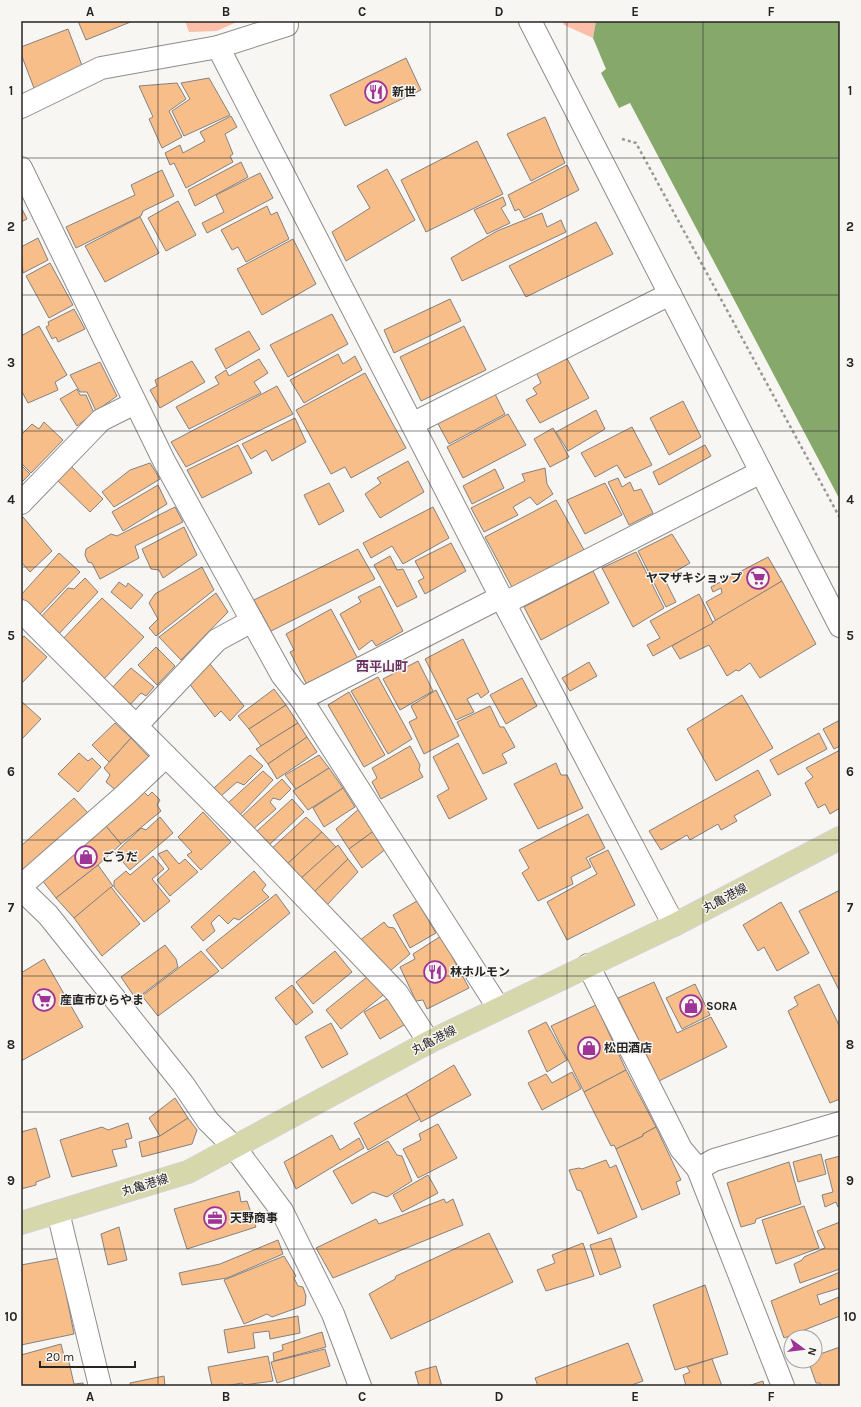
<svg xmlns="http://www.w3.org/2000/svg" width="861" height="1407" font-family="Karla,'Noto Sans JP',sans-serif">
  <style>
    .green { fill: #fbbea9 }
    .water { fill: #86a86a }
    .building { fill: #f8be8a; stroke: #84817f }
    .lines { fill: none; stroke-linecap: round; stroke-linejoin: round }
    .minor-casing { stroke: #8f8d8b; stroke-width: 24 }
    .major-casing { stroke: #d4d3d3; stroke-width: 24 }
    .path { stroke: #999895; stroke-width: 2.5; stroke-dasharray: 3 3; stroke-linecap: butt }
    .minor { stroke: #fff; stroke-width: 22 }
    .major { stroke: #d6d7aa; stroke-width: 22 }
    .grid { fill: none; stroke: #262524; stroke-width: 1; stroke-opacity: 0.55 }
    .labels { text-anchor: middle; stroke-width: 3; stroke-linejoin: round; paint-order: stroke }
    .poi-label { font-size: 12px; font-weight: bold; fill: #262524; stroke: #f8f6f3; text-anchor: start }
    .street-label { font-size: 12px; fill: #262524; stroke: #f8f6f3 }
    .neighbourhood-label { font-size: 13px; font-weight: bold; fill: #683362; stroke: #f8f6f3 }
    .neatline { fill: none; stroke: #262524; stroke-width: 1.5 }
    .grid-label { font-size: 13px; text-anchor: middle; font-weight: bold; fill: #262524 }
  </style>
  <rect width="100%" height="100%" fill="#f8f6f3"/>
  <!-- green -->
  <g class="green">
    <polygon points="185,21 239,21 217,31 189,32"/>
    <polygon points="562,21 596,21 593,38 564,25"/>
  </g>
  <!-- water -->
  <polygon class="water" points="596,21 840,21 840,500 630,103 619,108 601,73 606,69 593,38"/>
  <!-- building -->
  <g class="building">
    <polygon points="78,21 133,21 86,40"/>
    <polygon points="68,29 83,68 34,88 21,54 21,47"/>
    <polygon points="406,58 421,90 345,126 330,95"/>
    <polygon points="209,78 230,115 184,136 172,111 190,99 181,83"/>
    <polygon points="177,83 186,99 169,111 182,137 162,148 149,119 153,117 139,86"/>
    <polygon points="231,116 237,127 225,134 233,154 230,156 233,162 186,188 174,163 170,165 165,153 180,145 183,153 205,141 200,132"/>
    <polygon points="545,117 565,163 531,181 507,134"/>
    <polygon points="477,141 503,194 426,232 401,180"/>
    <polygon points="241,162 248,177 195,206 188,190"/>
    <polygon points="567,165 579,190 524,218 519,209 515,211 508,195"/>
    <polygon points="387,169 415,220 346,261 332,232 370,208 357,186"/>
    <polygon points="162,170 174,196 143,211 141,216 76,248 66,227 135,195 131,185"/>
    <polygon points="260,173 273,198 207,233 202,223 224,212 216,195"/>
    <polygon points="503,197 506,205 501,208 510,223 487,234 474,210"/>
    <polygon points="178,201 196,235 166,251 148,218"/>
    <polygon points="267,206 271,215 277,212 289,239 246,262 238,247 232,250 221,230"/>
    <polygon points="21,207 27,219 21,222"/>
    <polygon points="542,213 547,227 561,220 566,232 462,281 451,258 497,231"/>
    <polygon points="140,217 159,253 105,282 85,246"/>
    <polygon points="596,222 613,254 526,297 509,266"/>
    <polygon points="38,238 48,260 23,273 21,247"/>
    <polygon points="293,239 316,284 262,315 237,269"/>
    <polygon points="50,263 73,305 49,318 26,276"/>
    <polygon points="450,299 461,321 394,353 384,330"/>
    <polygon points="74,309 85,329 58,342 56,337 52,339 46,327 49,325 48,322"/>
    <polygon points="332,314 348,344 288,377 270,345"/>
    <polygon points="39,326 67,375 55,382 58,390 28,403 21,390 21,336"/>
    <polygon points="464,326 486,370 421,401 400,357"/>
    <polygon points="249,331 260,349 226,369 215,349"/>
    <polygon points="338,354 343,364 355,356 362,370 304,403 290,380"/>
    <polygon points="565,355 589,398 540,423 526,400 537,394 533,388 541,383 536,372"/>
    <polygon points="259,359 268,373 254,382 261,393 189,429 176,407 219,384 215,377 226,370 229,376"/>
    <polygon points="192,361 205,382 160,408 150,390 157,386 155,380"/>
    <polygon points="100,362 117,396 96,411 87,392 80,392 70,375"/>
    <polygon points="365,373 406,448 351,478 345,467 331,474 296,410"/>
    <polygon points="277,386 293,414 186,467 171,442"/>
    <polygon points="77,389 80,395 86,395 94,413 77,426 60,399"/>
    <polygon points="494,392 505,414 449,444 437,422"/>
    <polygon points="683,401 701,437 669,455 650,418"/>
    <polygon points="596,410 605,429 568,451 556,432"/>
    <polygon points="508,414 526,445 463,478 447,447"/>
    <polygon points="295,418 306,442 272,461 266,450 251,459 242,444"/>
    <polygon points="44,422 63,440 31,473 21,463 21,435 32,424 39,429"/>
    <polygon points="632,427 652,465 625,478 617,465 595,477 581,453"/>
    <polygon points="553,428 569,457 550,467 534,439"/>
    <polygon points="238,445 252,473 202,498 187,470"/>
    <polygon points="705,445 711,456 659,485 653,472"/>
    <polygon points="408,461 424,492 380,518 365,494 381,483 377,478"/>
    <polygon points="150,463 160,479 114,507 102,492 130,470"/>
    <polygon points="69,464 103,499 90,512 55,478"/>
    <polygon points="21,465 30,474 21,483"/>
    <polygon points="545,468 547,484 553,494 537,505 530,497 513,507 518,515 484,532 471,508 525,481 522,474"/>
    <polygon points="495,469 504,488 472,504 463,486"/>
    <polygon points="618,478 622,487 630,482 634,491 641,489 653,513 629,525 608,482"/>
    <polygon points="329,483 344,511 319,525 304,495"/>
    <polygon points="605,483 622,515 585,534 567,500"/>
    <polygon points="158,485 167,504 123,531 112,512"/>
    <polygon points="556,500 584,550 513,589 485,537"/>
    <polygon points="175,507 183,522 135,546 139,558 100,579 92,563 88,562 85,555 86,549 111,534 117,536"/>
    <polygon points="433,507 449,538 403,564 392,546 371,558 363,543"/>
    <polygon points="23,517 52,551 30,572 22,563 21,564 21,518"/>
    <polygon points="184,527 197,555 163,578 159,570 151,569 142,549"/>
    <polygon points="672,534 690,563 664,578 676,602 666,607 638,551"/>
    <polygon points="451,543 466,571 425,594 418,581 424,578 415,561"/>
    <polygon points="358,549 375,579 271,631 254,600"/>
    <polygon points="636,552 664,608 633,627 602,568"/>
    <polygon points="59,553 80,572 39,615 21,598 21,595"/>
    <polygon points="390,556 397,570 403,569 417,597 397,607 374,565"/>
    <polygon points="768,557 782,581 716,621 706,602 722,593 721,588 713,592 711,587"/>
    <polygon points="202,567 214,590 156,636 149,628 158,619 149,603 155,594"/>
    <polygon points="593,571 609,603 541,640 524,607"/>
    <polygon points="85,578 98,592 56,637 37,621 68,588 74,589"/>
    <polygon points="782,581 816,644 760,678 750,663 739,671 736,670 727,676 709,645 680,659 672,646"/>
    <polygon points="119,582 126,587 128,583 143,595 131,609 111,592"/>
    <polygon points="380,586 403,631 376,646 372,640 359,650 340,614 361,602 358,597"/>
    <polygon points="216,593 228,612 181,660 159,637"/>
    <polygon points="699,594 713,623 653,656 647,645 660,638 650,621"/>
    <polygon points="102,598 144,637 101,682 60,642"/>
    <polygon points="331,609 358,659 331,674 327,673 307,685 290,652 294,650 286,634"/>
    <polygon points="24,636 47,657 21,684 21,639"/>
    <polygon points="463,639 489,692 481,698 478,693 467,699 474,712 456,720 425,659"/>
    <polygon points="156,647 175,666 157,685 138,665"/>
    <polygon points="418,661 433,691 400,710 383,679"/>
    <polygon points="589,662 597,676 570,691 562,678"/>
    <polygon points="210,664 244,706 230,721 221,711 215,717 188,682"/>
    <polygon points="131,668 154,687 146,696 141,693 127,708 109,691"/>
    <polygon points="378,677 412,739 388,754 351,691"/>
    <polygon points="522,678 537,706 506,724 490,695"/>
    <polygon points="274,689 286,705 249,729 238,716"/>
    <polygon points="436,690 459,736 424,754 409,722 417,718 411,706"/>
    <polygon points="349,692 385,755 364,767 328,705"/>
    <polygon points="742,695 773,748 716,781 687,729"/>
    <polygon points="21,701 41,719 21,740"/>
    <polygon points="286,705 298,723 261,746 249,729"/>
    <polygon points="490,706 500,727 504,727 515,747 502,754 507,763 483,774 457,722"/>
    <polygon points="840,720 840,746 834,749 823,729"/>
    <polygon points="115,723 131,738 109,762 92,745"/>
    <polygon points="298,723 307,737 268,764 256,749"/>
    <polygon points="819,733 827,749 778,775 770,760"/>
    <polygon points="307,737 317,752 277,779 268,764"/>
    <polygon points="131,738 150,758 118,792 106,782 110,775 104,768"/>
    <polygon points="458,743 487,799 449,819 437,796 449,789 433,757"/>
    <polygon points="410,746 420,765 419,770 423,777 381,799 372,782 377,778 372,768"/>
    <polygon points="840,750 840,808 830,814 825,804 818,808 805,783 813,777 806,768"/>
    <polygon points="79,753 88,761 92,758 101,767 78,792 58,774"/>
    <polygon points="250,755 263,766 244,785 237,782 221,796 214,788"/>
    <polygon points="319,755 329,768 296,789 285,775"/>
    <polygon points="556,763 561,775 567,775 583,808 538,829 514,784"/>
    <polygon points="329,768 343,788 308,810 293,791"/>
    <polygon points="758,770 771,795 734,816 737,821 721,830 718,824 690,840 687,835 661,850 649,831"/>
    <polygon points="263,771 273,780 240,815 228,803"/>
    <polygon points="282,779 291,789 280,800 273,798 270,802 276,809 252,830 240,818"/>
    <polygon points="343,788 355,807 324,827 313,808"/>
    <polygon points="143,791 148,796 152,792 160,800 157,805 161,811 121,844 105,825"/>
    <polygon points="74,798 89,814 25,871 21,867 21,846"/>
    <polygon points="292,799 304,812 268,846 255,833"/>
    <polygon points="360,808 375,830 349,849 336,829"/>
    <polygon points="203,812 231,842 201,870 187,855 192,852 178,837"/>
    <polygon points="588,814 605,848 586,858 591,867 571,877 573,884 538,901 522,873 529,868 519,850"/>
    <polygon points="160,817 173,833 130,870 115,853 141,828 146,830"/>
    <polygon points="306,817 322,832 285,866 271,849"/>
    <polygon points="105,825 121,844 98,865 56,898 39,876"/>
    <polygon points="375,830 387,848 362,868 349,849"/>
    <polygon points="322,832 336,847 299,880 285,866"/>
    <polygon points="338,845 348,859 313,893 299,880"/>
    <polygon points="167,850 179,864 185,859 198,872 170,896 157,880 169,869 158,854"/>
    <polygon points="608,850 635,905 567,940 547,902 597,874 589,859"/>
    <polygon points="153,856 164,869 152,879 170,901 144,922 114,887 114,881 126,871 130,875"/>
    <polygon points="348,859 358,872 325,907 313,893"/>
    <polygon points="98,865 113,886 74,918 56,898"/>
    <polygon points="254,871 266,885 262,890 269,897 239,920 234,918 228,924 219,915 211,923 215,931 203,941 191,927"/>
    <polygon points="111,887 140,924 102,956 74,918"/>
    <polygon points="840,890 840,992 799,911"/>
    <polygon points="276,894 290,913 222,969 206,950"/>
    <polygon points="417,901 436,933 410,948 393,915"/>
    <polygon points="781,902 809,953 777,971 764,947 758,951 743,925"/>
    <polygon points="384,922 388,927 394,928 410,954 390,971 359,941"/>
    <polygon points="441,936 469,988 427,1009 423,1000 416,1001 400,967 415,959 413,954"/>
    <polygon points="165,945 176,959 178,967 136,999 121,977"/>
    <polygon points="201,951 219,971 158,1016 142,996"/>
    <polygon points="335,951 352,972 313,1004 296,982"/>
    <polygon points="44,959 83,1027 21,1061 21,973"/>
    <polygon points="372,973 387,992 341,1029 326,1010"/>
    <polygon points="654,982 677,1033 711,1017 727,1047 659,1081 618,998"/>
    <polygon points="695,984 710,1015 682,1029 666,998"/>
    <polygon points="819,984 840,1027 840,1099 830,1103 788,1011 798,1005 794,997"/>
    <polygon points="292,985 313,1012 296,1025 275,998"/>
    <polygon points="394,995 409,1022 380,1039 364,1012"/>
    <polygon points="596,1005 626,1070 584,1092 551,1026"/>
    <polygon points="546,1022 567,1060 547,1072 528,1031"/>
    <polygon points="331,1023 348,1054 322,1068 305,1037"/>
    <polygon points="454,1065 471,1095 421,1122 406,1094"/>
    <polygon points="626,1070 656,1127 643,1134 643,1136 616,1149 614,1145 611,1146 584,1092"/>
    <polygon points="572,1072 581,1089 542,1110 528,1083 546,1074 552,1083"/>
    <polygon points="406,1094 420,1119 368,1150 354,1123"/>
    <polygon points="175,1098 188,1118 160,1136 149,1118"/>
    <polygon points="188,1118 197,1130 192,1144 142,1157 139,1142 160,1136"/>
    <polygon points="128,1123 132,1138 125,1140 127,1147 112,1150 117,1166 72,1177 60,1140 102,1127 108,1130"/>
    <polygon points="438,1124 457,1158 418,1178 403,1149 421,1140 419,1134"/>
    <polygon points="656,1127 681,1180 676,1182 680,1194 642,1210 616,1149 643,1136 643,1134"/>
    <polygon points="36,1128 50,1177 36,1182 36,1185 21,1189 21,1132"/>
    <polygon points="332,1135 340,1150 359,1138 364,1148 296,1189 284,1162"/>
    <polygon points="388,1141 397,1155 402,1156 412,1181 387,1197 373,1192 352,1204 333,1171"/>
    <polygon points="821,1154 826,1174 798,1182 793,1162"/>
    <polygon points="840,1156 840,1207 838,1207 836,1202 825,1207 822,1195 833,1192 825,1160"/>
    <polygon points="606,1160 610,1168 616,1165 637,1217 598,1234 581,1191 577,1190 569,1170 579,1168 582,1169"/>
    <polygon points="789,1162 801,1204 756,1219 755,1223 741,1227 727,1183"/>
    <polygon points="428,1175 438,1193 402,1212 393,1195"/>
    <polygon points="239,1191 241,1202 247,1201 256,1227 187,1249 174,1209"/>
    <polygon points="444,1199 446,1203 453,1199 463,1225 333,1278 316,1248 376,1219 379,1224"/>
    <polygon points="804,1206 819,1248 776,1264 762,1220"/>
    <polygon points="840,1222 840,1269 800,1283 794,1264 802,1260 804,1257 825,1248 817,1231"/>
    <polygon points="119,1227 127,1260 108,1265 101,1234"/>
    <polygon points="489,1233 513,1282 391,1339 369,1294 395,1279 396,1276"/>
    <polygon points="611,1238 621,1267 600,1275 590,1245"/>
    <polygon points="278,1240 283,1254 227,1278 182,1285 179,1273 220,1264"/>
    <polygon points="583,1243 594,1276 546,1291 537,1270 555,1263 552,1255"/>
    <polygon points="284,1256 296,1276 294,1278 298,1286 303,1287 306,1296 305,1305 272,1317 267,1314 244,1324 224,1280"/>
    <polygon points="59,1258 74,1334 21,1345 21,1265"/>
    <polygon points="840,1272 840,1288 817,1295 820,1305 839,1297 840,1316 784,1338 771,1301"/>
    <polygon points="705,1285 728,1354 675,1370 653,1305"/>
    <polygon points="298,1316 300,1333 270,1339 269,1331 253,1333 255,1348 228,1353 224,1330"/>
    <polygon points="322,1332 326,1347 274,1361 273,1353 283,1350 282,1345"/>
    <polygon points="628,1343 643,1381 629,1386 538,1386 535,1378"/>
    <polygon points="61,1344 65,1360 69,1362 74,1384 83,1383 84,1386 21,1386 21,1355"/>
    <polygon points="840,1347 840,1386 821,1386 820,1383 816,1383 809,1363 819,1358 820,1354"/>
    <polygon points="325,1349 330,1366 277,1383 271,1362"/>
    <polygon points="268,1356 273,1381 244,1385 242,1383 226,1386 212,1386 208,1367"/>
    <polygon points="712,1359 722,1386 686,1386 683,1375 690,1372 687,1367"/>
    <polygon points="436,1366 442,1386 419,1386 415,1372"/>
    <polygon points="164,1376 165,1386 131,1386 130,1383"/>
    <polygon points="763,1381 764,1386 748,1386"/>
  </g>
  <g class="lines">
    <!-- minor casing -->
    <g class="minor-casing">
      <g id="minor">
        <polyline points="530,21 840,626"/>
        <polyline points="218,47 501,597 674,925"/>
        <polyline points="21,107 101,68 218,47 287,25"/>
        <polyline points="21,168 164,461 282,675 301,699 498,1007"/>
        <polyline points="412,424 670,294"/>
        <polyline points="21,503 101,420 135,403"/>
        <polyline points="505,603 761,472"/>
        <polyline points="21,611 247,837 397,993 429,1042"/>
        <polyline points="301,699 501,597"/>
        <polyline points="136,726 217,640 252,621"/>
        <polyline points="21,886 126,794 166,756"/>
        <polyline points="21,889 48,915 183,1084 208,1121 235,1148 282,1211 333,1314 360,1386"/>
        <polyline points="588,965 681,1149 698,1169 783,1386"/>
        <polyline points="698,1169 714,1160 840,1123"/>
        <polyline points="58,1212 100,1386"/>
      </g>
    </g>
    <!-- major casing -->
    <g class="major-casing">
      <polyline id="major" points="21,1223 188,1172 429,1042 674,925 840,838"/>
    </g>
    <!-- path -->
    <polyline class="path" points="622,139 636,143 840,518"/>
    <!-- minor -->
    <use href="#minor" class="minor"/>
    <!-- major -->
    <use href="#major" class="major"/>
  </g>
  <!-- grid -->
  <path class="grid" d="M 158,21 L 158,1386M 294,21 L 294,1386M 430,21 L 430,1386M 567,21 L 567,1386M 703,21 L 703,1386M 21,158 L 840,158M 21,295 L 840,295M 21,431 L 840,431M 21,567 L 840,567M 21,704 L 840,704M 21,840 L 840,840M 21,976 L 840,976M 21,1112 L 840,1112M 21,1249 L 840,1249"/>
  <!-- icons -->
  <defs>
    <g id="restaurant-ring" transform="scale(1.15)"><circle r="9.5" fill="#f8f6f3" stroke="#9e3495" stroke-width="1.5"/><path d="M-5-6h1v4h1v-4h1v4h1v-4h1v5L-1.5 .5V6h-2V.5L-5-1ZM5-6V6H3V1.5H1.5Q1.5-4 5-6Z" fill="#9e3495"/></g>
    <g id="supermarket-ring" transform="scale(1.15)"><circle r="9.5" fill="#f8f6f3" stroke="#9e3495" stroke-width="1.5"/><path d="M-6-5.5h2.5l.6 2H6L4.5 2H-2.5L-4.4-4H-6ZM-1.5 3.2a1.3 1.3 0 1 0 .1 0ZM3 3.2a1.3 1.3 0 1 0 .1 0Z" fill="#9e3495"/></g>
    <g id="shop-ring" transform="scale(1.15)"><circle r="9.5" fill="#f8f6f3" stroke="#9e3495" stroke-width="1.5"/><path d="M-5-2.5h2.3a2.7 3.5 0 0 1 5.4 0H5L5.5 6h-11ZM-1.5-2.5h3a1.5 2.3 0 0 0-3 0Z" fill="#9e3495"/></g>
    <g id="office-ring" transform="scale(1.15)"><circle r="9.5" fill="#f8f6f3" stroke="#9e3495" stroke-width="1.5"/><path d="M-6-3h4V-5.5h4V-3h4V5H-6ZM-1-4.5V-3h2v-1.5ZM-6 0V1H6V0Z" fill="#9e3495"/></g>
  </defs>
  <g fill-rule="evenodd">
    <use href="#restaurant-ring" x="376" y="92"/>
    <use href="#supermarket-ring" x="758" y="578"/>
    <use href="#shop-ring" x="86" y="857"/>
    <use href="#restaurant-ring" x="435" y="972"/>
    <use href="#supermarket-ring" x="44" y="1000"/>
    <use href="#shop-ring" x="691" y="1006"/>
    <use href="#shop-ring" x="589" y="1048"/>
    <use href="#office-ring" x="215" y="1218"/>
  </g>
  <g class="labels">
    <!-- poi labels -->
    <g class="poi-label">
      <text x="392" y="96">新世</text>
      <text x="742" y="582" text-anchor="end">ヤマザキショップ</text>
      <text x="102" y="861">ごうだ</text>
      <text x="450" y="976">林ホルモン</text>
      <text x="60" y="1004">産直市ひらやま</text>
      <text x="706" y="1010">SORA</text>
      <text x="604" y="1052">松田酒店</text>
      <text x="230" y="1222">天野商事</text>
    </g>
    <!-- street labels -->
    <g class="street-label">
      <text transform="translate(725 898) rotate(-28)" y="4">丸亀港線</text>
      <text transform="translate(434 1040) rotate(-27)" y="4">丸亀港線</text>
      <text transform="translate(145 1185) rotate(-17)" y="4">丸亀港線</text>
    </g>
    <!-- neighbourhood labels -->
    <g class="neighbourhood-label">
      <text x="382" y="671">西平山町</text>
    </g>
  </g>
  <!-- border -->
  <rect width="861" height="1407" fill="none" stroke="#f8f6f3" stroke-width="44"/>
  <!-- north arrow -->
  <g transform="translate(803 1349) rotate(105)"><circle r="19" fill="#f8f6f3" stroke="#a4a2a0"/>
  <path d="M0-3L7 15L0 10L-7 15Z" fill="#9e3495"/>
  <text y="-6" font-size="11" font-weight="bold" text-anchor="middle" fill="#262524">N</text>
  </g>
  <!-- scale -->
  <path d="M40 1361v6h95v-6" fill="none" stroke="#262524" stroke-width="2"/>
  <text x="46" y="1361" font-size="12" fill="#262524" stroke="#f8f6f3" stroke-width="3" paint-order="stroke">20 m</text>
  <rect x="22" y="22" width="817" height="1363" class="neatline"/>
  <g class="grid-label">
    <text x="90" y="16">A</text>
    <text x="226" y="16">B</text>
    <text x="362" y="16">C</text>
    <text x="499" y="16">D</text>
    <text x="635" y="16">E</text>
    <text x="771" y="16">F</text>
    <text x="11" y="95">1</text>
    <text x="850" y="95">1</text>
    <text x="11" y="231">2</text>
    <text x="850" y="231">2</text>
    <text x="11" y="367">3</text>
    <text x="850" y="367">3</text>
    <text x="11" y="504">4</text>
    <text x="850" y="504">4</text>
    <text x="11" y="640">5</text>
    <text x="850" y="640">5</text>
    <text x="11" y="776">6</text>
    <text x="850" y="776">6</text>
    <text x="11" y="912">7</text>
    <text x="850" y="912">7</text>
    <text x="11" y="1049">8</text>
    <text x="850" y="1049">8</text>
    <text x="11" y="1185">9</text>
    <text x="850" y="1185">9</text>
    <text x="11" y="1321">10</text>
    <text x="850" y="1321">10</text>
    <text x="90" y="1401">A</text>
    <text x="226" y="1401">B</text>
    <text x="362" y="1401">C</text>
    <text x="499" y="1401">D</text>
    <text x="635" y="1401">E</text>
    <text x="771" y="1401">F</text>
  </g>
</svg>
